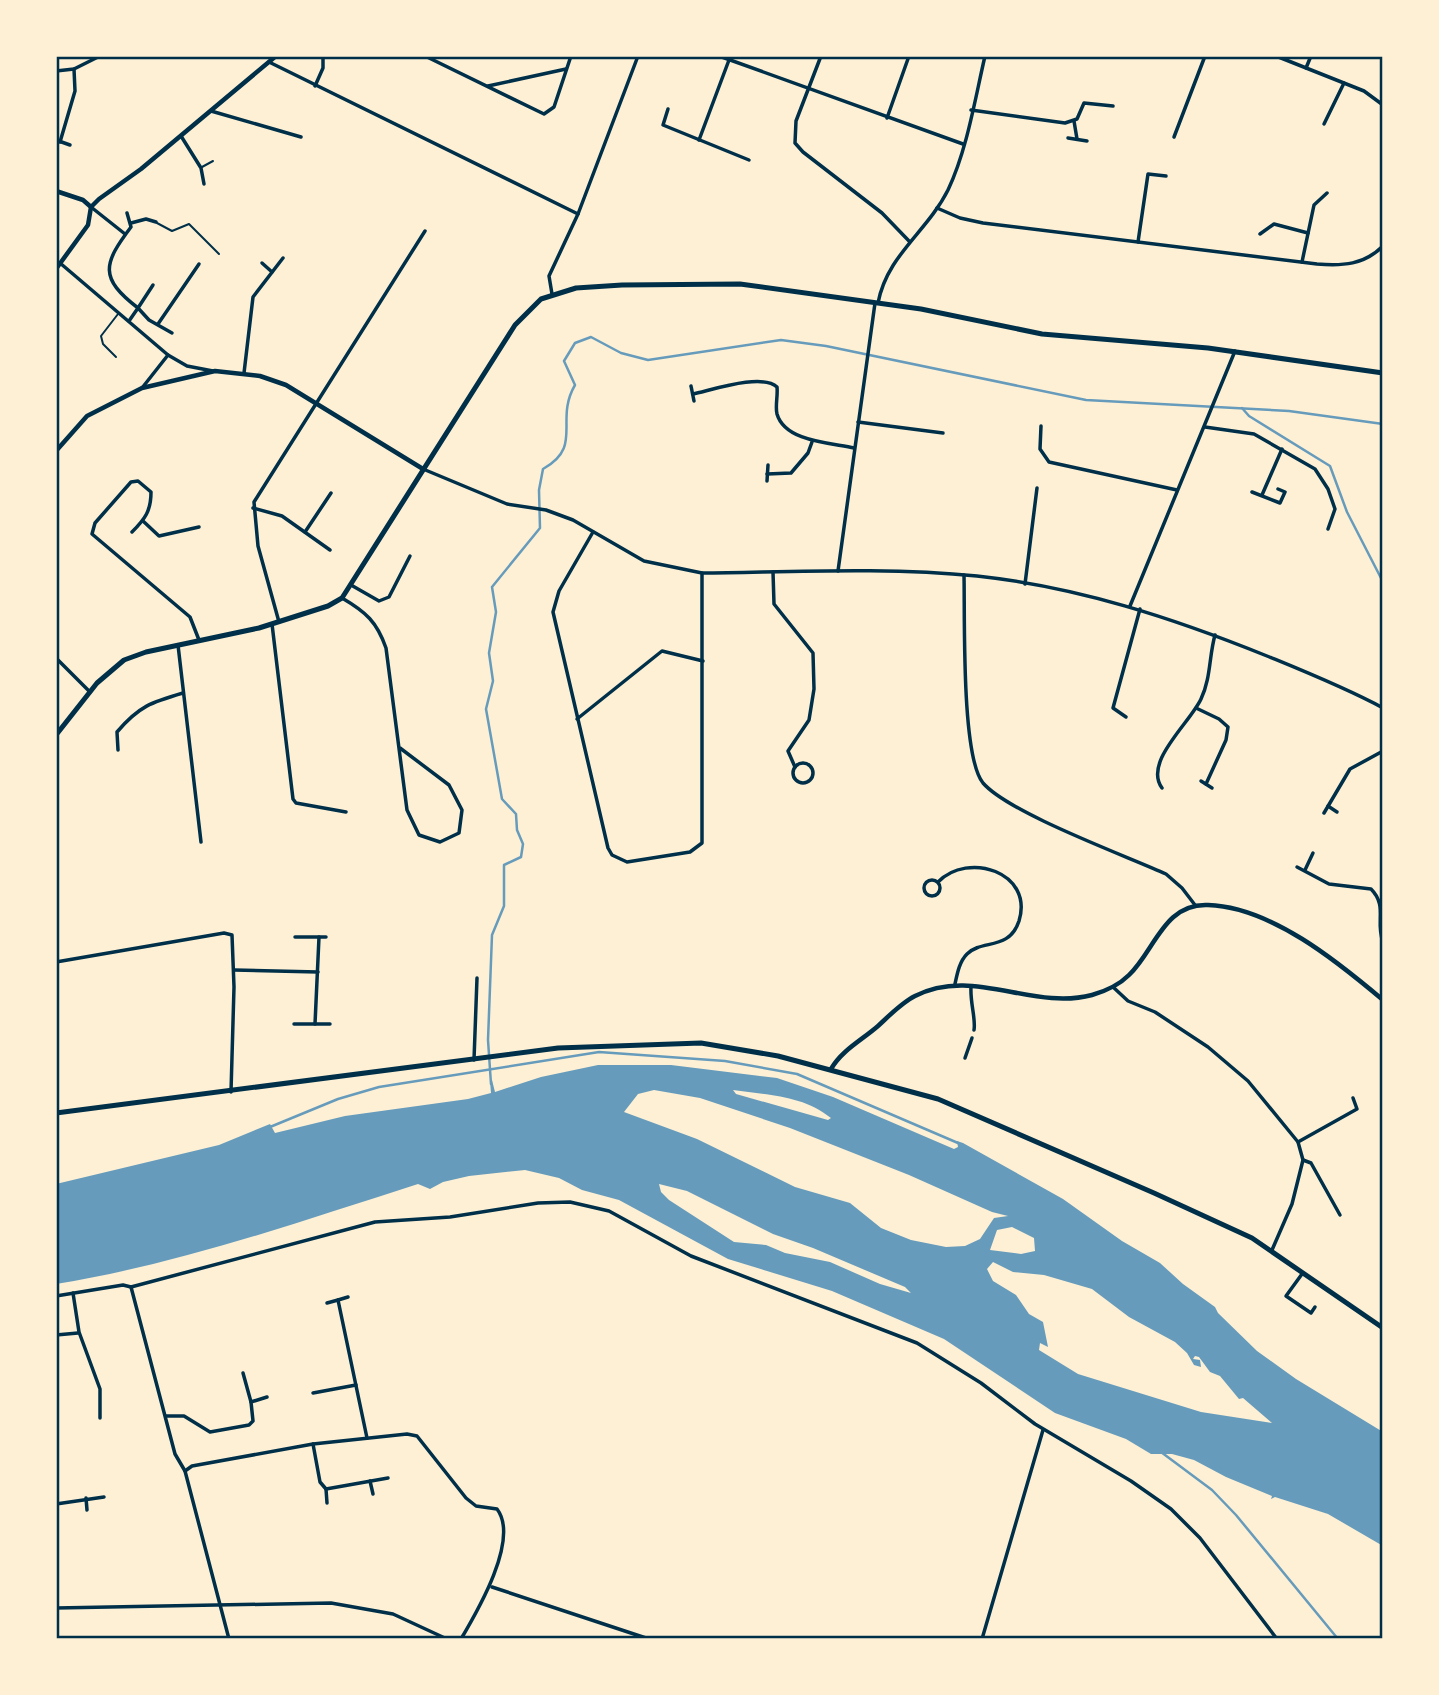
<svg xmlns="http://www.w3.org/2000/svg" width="1439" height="1695" font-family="Lato,sans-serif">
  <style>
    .water { fill: #669bbc; fill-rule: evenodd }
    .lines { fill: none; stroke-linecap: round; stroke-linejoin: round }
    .stream { stroke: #669bbc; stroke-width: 2.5 }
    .service { stroke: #003049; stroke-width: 2 }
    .minor { stroke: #003049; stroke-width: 3.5 }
    .tertiary { stroke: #003049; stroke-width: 4.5 }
    .secondary { stroke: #003049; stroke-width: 5 }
    .neatline { fill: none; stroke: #003049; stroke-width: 2.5 }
  </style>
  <rect width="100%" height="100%" fill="#fdf0d5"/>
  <!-- water -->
  <path class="water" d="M 598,1065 L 671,1065 L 777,1078 L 833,1097 L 954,1149 L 958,1147 L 957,1141 L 963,1143 L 1063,1199 L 1122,1241 L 1160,1263 L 1183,1284 L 1215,1307 L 1218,1313 L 1257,1351 L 1296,1379 L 1383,1432 L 1383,1546 L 1328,1514 L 1275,1497 L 1271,1499 L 1272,1496 L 1226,1477 L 1194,1460 L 1172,1454 L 1151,1454 L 1126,1439 L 1055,1413 L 944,1339 L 832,1291 L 728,1259 L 619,1200 L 582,1190 L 559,1178 L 525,1170 L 469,1176 L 443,1182 L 430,1189 L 418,1184 C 299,1222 179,1264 56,1284 L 56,1184 L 219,1145 L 270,1124 L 275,1133 L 345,1116 L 468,1099 L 491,1093 L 490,1081 L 492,1080 L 495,1092 L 541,1077 ZM 654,1090 L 700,1098 L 790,1128 L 909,1175 L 992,1212 L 1008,1216 L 994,1218 L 980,1239 L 965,1246 L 946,1247 L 911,1240 L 881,1228 L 850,1203 L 795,1187 L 697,1139 L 624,1112 L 638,1094 ZM 733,1090 C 767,1095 803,1095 831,1118 L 828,1120 L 736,1094 ZM 659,1184 L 687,1191 L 773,1234 L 813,1248 L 905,1287 L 911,1293 L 880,1284 L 830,1262 L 785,1253 L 766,1245 L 734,1242 L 669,1200 L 661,1192 ZM 1012,1227 L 1034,1238 L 1035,1251 L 1021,1254 L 990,1250 L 997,1230 ZM 993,1262 L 1013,1272 L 1044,1275 L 1092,1289 L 1129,1317 L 1175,1342 L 1187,1353 L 1194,1365 L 1201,1367 L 1200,1360 L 1193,1359 L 1195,1356 L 1199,1357 L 1210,1372 L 1220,1376 L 1239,1399 L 1243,1398 L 1272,1423 L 1201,1412 L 1078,1374 L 1039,1350 L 1040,1343 L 1048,1347 L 1043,1322 L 1029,1314 L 1016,1295 L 993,1281 L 987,1269 Z"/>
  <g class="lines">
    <!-- stream -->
    <g class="stream">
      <polyline points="1242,408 1249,416 1330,466 1347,512 1383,582"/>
      <path d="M 491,1084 L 488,1040 L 492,935 L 504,906 L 504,865 L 521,857 L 523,844 L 517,830 L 516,814 L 502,799 L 486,709 L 493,681 L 489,653 L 496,612 L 492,587 L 540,528 L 539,490 L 543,469 C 584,446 554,421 575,385 L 564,361 L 575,343 L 591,337 L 621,353 L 648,360 L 781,340 L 826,346 L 1086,400 L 1289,411 L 1383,424"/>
      <polyline points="270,1127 338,1099 379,1087 599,1052 725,1061 797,1074 958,1143"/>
      <polyline points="1161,1452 1212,1490 1236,1515 1338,1639"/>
    </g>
    <!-- service -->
    <g class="service">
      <polyline points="202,167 213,161"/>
      <polyline points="157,223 172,231 189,224 219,254"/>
      <polyline points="116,357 103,344 101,336 118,314"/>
    </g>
    <!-- minor -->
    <g class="minor">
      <polyline points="425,56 544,114 554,107 571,56"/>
      <polyline points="719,56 963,144"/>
      <polyline points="821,56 796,121 795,143 803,152 882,213 909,241"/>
      <polyline points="1276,56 1364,91 1383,105"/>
      <polyline points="269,62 578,214"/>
      <polyline points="1306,68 1311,56"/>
      <polyline points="56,71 74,69 100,56"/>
      <polyline points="315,86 323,68 323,56"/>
      <polyline points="488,86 566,69"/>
      <polyline points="668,109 663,125 749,160"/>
      <polyline points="971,110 1065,123 1077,119 1084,103 1113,106"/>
      <polyline points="211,111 301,137"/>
      <polyline points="887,118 909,56"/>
      <polyline points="1074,121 1077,139"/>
      <polyline points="1324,124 1344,83"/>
      <polyline points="181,136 201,168 204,184"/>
      <polyline points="1174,137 1205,56"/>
      <polyline points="1068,138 1087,141"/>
      <polyline points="56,140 70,145"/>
      <polyline points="699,140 729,60"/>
      <polyline points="60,142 75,91 74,69"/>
      <polyline points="91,207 125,234"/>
      <path d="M 937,208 L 960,218 L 983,223 L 1317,264 C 1343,266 1364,265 1383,246"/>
      <path d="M 127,213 L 131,227 C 103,264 99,278 138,308 L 129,321"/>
      <polyline points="131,223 146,219 156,222"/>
      <polyline points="1260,234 1274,224 1308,233"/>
      <polyline points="1138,242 1148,174 1166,176"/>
      <polyline points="1302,262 1314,205 1327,193"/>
      <polyline points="60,263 168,355 187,366 213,371"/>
      <polyline points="262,263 272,272"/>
      <polyline points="153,285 138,308 149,320 172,333"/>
      <polyline points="552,294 549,276 578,214 638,56"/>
      <path d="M 878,303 C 887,255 927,232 948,190 C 967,150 975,99 985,56"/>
      <polyline points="158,324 199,264"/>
      <polyline points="244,373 253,297 283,258"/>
      <polyline points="691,386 694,401"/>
      <polyline points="142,388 168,355"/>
      <path d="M 693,394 C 712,390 762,373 777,387 C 778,396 775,406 777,414 C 785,442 832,443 854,448"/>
      <polyline points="858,422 943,433"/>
      <polyline points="1041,426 1040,449 1049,462 1177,490"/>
      <polyline points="1205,427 1254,434 1315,469 1328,489 1335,509 1328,529"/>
      <path d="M 423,469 L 507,504 L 546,510 L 573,520 L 644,561 L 702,573 C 793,572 886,567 977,576 C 1078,587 1173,618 1267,656 C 1306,672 1346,688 1383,708"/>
      <polyline points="767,474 791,473 808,453 812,442"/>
      <polyline points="767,481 768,465"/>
      <polyline points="1252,492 1280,503 1285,492 1278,489"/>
      <polyline points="1262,495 1282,449"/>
      <polyline points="253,508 282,516 330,550"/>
      <polyline points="143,521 159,536 199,527"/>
      <path d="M 132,532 C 145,519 151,511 151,492 L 138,481 L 131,482 L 95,523 L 92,534 L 190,617 L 199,640"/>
      <polyline points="305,532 331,493"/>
      <polyline points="593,532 559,591 553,612 608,848 612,855 627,862 690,852 702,843 702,573"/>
      <polyline points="838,571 875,303"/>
      <polyline points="773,572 774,604 813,653 814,689 809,720 788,751 795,767"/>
      <path d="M 964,575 C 965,615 961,756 983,783 C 1009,813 1124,855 1166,874 L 1182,888 L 1195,905"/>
      <polyline points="1025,584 1037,488"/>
      <polyline points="351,585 379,601 389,597 410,556"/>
      <path d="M 342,598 C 366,612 377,622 386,648 L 407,810 L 419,835 L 440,842 L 459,833 L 462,810 L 449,785 L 400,748"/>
      <polyline points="1130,606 1235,351"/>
      <polyline points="279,622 258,546 254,502 425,231"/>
      <polyline points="272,624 293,799 296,803 346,812"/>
      <polyline points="178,645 201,842"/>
      <polyline points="56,658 90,692"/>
      <polyline points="1196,708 1219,719 1228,727 1226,740 1206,784"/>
      <polyline points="1126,717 1113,708 1140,609"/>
      <polyline points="577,719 662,651 703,661"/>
      <path d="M 118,750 L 117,732 C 139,706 152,702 183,693"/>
      <circle cx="803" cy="773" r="10"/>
      <polyline points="1201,781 1212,788"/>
      <path d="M 1162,788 C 1143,762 1190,723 1201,699 C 1211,678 1209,656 1215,635"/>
      <polyline points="1328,806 1337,812"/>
      <polyline points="1324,813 1350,769 1383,751"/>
      <path d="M 1297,867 L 1329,884 L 1371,889 C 1388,906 1375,922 1383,942"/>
      <polyline points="1305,870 1313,853"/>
      <circle cx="932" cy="888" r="8"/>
      <path d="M 938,882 C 968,851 1034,872 1019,921 C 1009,951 982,939 967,954 C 959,962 957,975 955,984"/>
      <polyline points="295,937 326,937"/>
      <polyline points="56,962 224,933 232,935 234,987 231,1092"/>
      <polyline points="234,970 318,972"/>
      <path d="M 971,987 C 970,1003 976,1019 974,1030"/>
      <polyline points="1113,987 1128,1001 1155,1012 1208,1047 1248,1081 1298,1142 1303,1160 1292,1204 1272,1250"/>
      <polyline points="294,1024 330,1024"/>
      <polyline points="315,1024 319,937"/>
      <polyline points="965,1058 972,1038"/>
      <polyline points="474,1060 477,978"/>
      <polyline points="1298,1142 1357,1109 1353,1098"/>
      <polyline points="1303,1160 1311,1163 1340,1215"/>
      <polyline points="1302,1274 1286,1296 1311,1313 1315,1307"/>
      <polyline points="131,1287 175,1454 185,1471 229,1639"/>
      <polyline points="73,1293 79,1332 100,1389 100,1418"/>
      <polyline points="56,1296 123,1285 131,1287 375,1222 450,1217 538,1203 570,1202 609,1211 691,1256 917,1343 981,1383 1035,1424 1131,1481 1171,1509 1200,1538 1277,1639"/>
      <polyline points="338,1300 348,1297"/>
      <polyline points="327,1303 338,1300 367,1438"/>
      <polyline points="56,1335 78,1333"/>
      <polyline points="243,1373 251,1402"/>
      <polyline points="313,1393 356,1385"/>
      <polyline points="166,1416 184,1416 210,1432 249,1425 253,1421 251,1402 267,1397"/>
      <polyline points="313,1444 320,1482 326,1489 388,1478"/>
      <path d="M 185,1471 L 192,1466 L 313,1444 L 407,1434 L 417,1436 L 466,1498 L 476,1506 L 497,1509 C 520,1539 477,1612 461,1639"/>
      <polyline points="370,1481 373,1494"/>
      <polyline points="326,1489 327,1503"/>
      <polyline points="86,1498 87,1510"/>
      <polyline points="56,1504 104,1497"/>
      <polyline points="492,1587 649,1639"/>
      <polyline points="56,1608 331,1603 393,1614 447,1639"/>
      <polyline points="982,1639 1043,1430"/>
    </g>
    <!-- tertiary -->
    <g class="tertiary">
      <polyline points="56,191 83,200 91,207"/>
      <polyline points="56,269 88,225 91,207 99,199 141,169 276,56"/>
      <polyline points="56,451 87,416 142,388 215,371 260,376 286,385 423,469"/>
      <path d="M 831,1069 C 842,1050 862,1040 878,1026 C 889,1016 901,1003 915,996 C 973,966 1032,1011 1092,995 C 1106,991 1119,985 1129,975 C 1155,950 1164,903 1208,905 C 1271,907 1338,962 1383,1000"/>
    </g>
    <!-- secondary -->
    <g class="secondary">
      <polyline points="56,735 97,683 124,660 146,652 259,628 328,606 342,598 515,325 541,299 576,288 622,285 740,284 921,309 1042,334 1208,348 1383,373"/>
      <polyline points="56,1113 558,1048 701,1043 778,1056 938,1099 1154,1193 1252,1238 1383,1328"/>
    </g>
  </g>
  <!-- border -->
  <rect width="1439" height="1695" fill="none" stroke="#fdf0d5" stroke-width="116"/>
  <rect x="58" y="58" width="1323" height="1579" class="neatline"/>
</svg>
